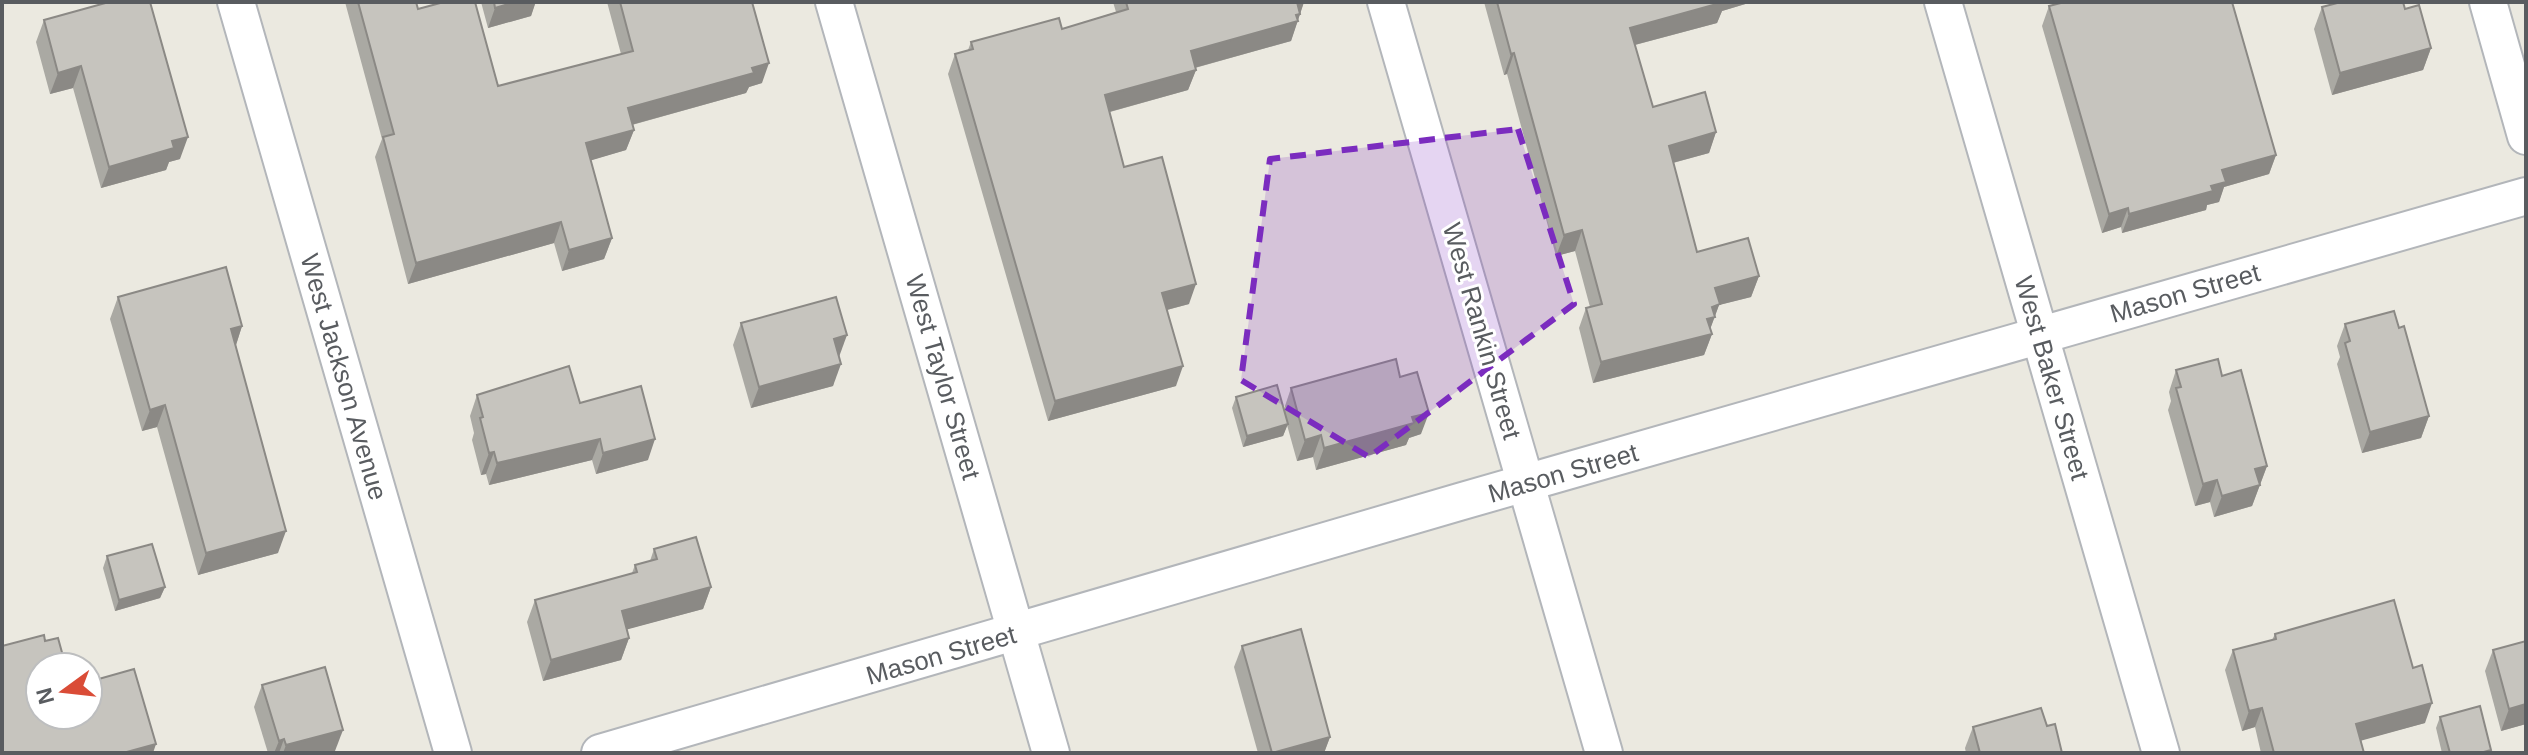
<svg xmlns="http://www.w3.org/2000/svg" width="2528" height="755" font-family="Helvetica,sans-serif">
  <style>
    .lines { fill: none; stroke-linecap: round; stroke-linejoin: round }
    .street-casing { stroke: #b3b6ba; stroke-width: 40 }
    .street { stroke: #fff; stroke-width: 36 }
    .wall { fill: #aaa9a3 }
    .shaded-wall { fill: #8b8985 }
    .building { fill: #c6c4be; stroke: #8b8985; stroke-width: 2 }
    .marked { fill: #7b2cbf; fill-opacity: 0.2; stroke: #7b2cbf; stroke-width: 6; stroke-dasharray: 16 10; stroke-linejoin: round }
    .labels { text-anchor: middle; stroke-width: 6; stroke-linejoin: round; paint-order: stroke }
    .street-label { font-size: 26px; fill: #595c60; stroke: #fff }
  </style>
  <rect width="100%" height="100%" fill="#ebe9e0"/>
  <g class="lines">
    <!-- street casing -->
    <g class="street-casing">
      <g id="street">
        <polyline points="236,2 453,753"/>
        <polyline points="834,2 1051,753"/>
        <polyline points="1386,2 1604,753"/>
        <polyline points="1943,2 2161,753"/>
        <polyline points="2488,2 2526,136"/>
        <polyline points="600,753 1459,502 2526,196"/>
      </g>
    </g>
    <!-- street -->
    <use href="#street" class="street"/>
  </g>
  <!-- wall -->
  <g class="wall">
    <polygon points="345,2 416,2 418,9 498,86 621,54 607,2 752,2 762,83 749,87 746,93 632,125 634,130 626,150 591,160 612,238 604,259 562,271 554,243 408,284 375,157 382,139"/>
    <polygon points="481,2 542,2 535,4 531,16 488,28"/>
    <polygon points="1113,2 1304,2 1291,41 1195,68 1196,70 1188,90 1110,112 1124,167 1189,304 1167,310 1176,386 1048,421 948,74 955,54 968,50 971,42 1062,29 1116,12"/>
    <polygon points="1484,2 1752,2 1722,11 1717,23 1635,45 1653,107 1716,132 1709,153 1673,163 1697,252 1759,276 1751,297 1719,305 1710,329 1712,334 1704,355 1593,383 1579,328 1586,308 1590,307 1575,251 1556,256 1507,74 1504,75"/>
    <polygon points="2059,2 2146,2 2276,155 2269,174 2224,187 2219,202 2207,205 2206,210 2122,233 2121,227 2102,233 2042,26 2049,6 2058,4"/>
    <polygon points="2322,7 2431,48 2423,70 2332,95 2314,29"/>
    <polygon points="44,20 180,159 169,162 166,170 101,188 73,88 50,94 36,42"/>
    <polygon points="118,297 242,326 236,345 278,553 198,575 157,427 142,431 110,319"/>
    <polygon points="741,323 839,357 833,386 751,408 733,345"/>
    <polygon points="2345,324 2399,328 2429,416 2421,438 2362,453 2337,364 2340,357 2337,346"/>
    <polygon points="2176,370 2222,376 2267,466 2252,506 2214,517 2210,502 2195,506 2168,410 2171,401 2169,392"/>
    <polygon points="1400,377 1421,434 1409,438 1406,445 1316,470 1313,457 1297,461 1287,425 1283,436 1243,447 1232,408 1236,397 1284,409 1291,388"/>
    <polygon points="477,395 580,403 648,460 596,474 592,460 489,485 486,474 481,475 472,440 474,433 470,416"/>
    <polygon points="654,549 711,587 703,609 627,629 629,638 621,660 543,681 527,622 535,600 632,573 635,565 650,561"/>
    <polygon points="107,556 165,587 160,598 115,611 103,568"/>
    <polygon points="2275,634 2425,723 2361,740 2364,753 2261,753 2255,727 2242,731 2225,670 2233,650 2272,640"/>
    <polygon points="1242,646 1330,737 1324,753 1258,753 1234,667"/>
    <polygon points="2493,650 2526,724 2501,731 2485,671"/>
    <polygon points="262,685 335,751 329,753 268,753 254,707"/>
    <polygon points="2440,717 2491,750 2490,753 2442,753 2436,728"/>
    <polygon points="2047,726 2062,753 1966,753 1965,748 1973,727"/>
  </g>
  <!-- shaded-wall -->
  <g class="shaded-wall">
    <polygon points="515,2 542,2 535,4 531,16 488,28 495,8"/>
    <polygon points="1294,2 1304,2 1291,41 1183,71 1191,51"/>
    <polygon points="1718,2 1752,2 1722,11 1717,23 1623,48 1630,28"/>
    <polygon points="2431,48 2423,70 2332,95 2340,73"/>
    <polygon points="1514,53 1507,74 1504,75 1511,54"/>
    <polygon points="769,63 762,83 749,87 746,93 620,128 628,108"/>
    <polygon points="81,66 73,88 50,94 58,73"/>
    <polygon points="1196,70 1188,90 1098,115 1105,95"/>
    <polygon points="634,130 626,150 579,164 586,143"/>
    <polygon points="1716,132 1709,153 1661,166 1669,146"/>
    <polygon points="188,137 180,159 169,162 166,170 101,188 109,167 172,141"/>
    <polygon points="2276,155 2269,174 2224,187 2219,202 2207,205 2206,210 2122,233 2129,214 2211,186 2222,170"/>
    <polygon points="2128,208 2121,227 2102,233 2109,214"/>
    <polygon points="561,222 554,243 408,284 416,263"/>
    <polygon points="1582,230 1575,251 1556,256 1564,235"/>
    <polygon points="612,238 604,259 562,271 569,250"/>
    <polygon points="1759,276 1751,297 1719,305 1708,335 1712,334 1704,355 1593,383 1601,362 1715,288"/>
    <polygon points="1196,284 1189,304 1155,313 1162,293"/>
    <polygon points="242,326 235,348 231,329"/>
    <polygon points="847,335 839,357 834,339"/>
    <polygon points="841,364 833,386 751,408 759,387"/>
    <polygon points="1183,366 1176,386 1048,421 1055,401"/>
    <polygon points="165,405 157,427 142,431 150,410"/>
    <polygon points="1429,413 1421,434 1409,438 1406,445 1316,470 1324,448 1412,417"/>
    <polygon points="2429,416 2421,438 2362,453 2370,432"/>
    <polygon points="1288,424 1283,436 1243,447 1247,436"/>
    <polygon points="1321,435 1313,457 1297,461 1305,440"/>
    <polygon points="600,439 592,460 489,485 497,463"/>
    <polygon points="655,439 648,460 596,474 603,453"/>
    <polygon points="494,452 486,474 481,475 489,453"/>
    <polygon points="2267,466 2252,506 2214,517 2222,496 2255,469"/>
    <polygon points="2217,480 2210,502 2195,506 2203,484"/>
    <polygon points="286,531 278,553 198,575 206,553"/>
    <polygon points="165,587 160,598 115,611 119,600"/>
    <polygon points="711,587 703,609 614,633 622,611"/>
    <polygon points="629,638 621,660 543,681 551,660"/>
    <polygon points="2432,703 2425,723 2349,744 2356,724"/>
    <polygon points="2526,704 2526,724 2501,731 2509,709"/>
    <polygon points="2262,708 2255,727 2242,731 2249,711"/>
    <polygon points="343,730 335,751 329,753 283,753 286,745"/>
    <polygon points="1330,737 1324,753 1274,753"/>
    <polygon points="284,739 279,753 274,753 279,741"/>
    <polygon points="156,744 153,753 123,753"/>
  </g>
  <!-- building -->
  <g class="building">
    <polygon points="109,2 150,2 188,137 172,141 174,148 109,167 81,66 58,73 44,20"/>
    <polygon points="358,2 416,2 418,9 444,2 475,2 498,86 633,51 620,2 752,2 769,63 752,68 754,73 628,108 634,130 586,143 612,238 569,250 561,222 416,263 383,137 394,134"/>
    <polygon points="494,2 515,2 495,8"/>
    <polygon points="1126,2 1297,2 1300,14 1296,15 1298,21 1191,51 1196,70 1105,95 1124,167 1162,157 1196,284 1162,293 1183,366 1055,401 955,54 973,49 971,42 1059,18 1062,29 1128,9"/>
    <polygon points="1497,2 1724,2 1630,28 1653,107 1705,92 1716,132 1669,146 1697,252 1748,238 1759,276 1715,288 1720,304 1712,307 1715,317 1707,319 1712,334 1601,362 1586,308 1602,304 1582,230 1564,235 1514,53 1511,54"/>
    <polygon points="2061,2 2232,2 2276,155 2222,170 2226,182 2211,186 2213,191 2129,214 2128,208 2109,214 2049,6 2061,3"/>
    <polygon points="2341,2 2403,2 2405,9 2419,5 2431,48 2340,73 2322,7"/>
    <polygon points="226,267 242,326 231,329 286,531 206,553 165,405 150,410 118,297"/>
    <polygon points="836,297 847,335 834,339 841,364 759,387 741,323"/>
    <polygon points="2394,311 2399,328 2404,326 2429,416 2370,432 2345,343 2350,341 2345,324"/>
    <polygon points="1396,359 1400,377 1417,372 1429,413 1412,417 1414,423 1324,448 1321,435 1305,440 1291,388"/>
    <polygon points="2218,359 2222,376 2241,370 2267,466 2255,469 2260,485 2222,496 2217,480 2203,484 2176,388 2181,387 2176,370"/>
    <polygon points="569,366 580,403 641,386 655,439 603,453 600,439 497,463 494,452 489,453 480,418 483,417 477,395"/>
    <polygon points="1277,385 1288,424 1247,436 1236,397"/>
    <polygon points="696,537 711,587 622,611 629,638 551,660 535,600 637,572 635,565 657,559 654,549"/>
    <polygon points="152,544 165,587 119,600 107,556"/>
    <polygon points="2394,600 2413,668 2422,665 2432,703 2356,724 2364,753 2274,753 2262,708 2249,711 2233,650 2276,639 2275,634"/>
    <polygon points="1301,629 1330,737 1272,753 1242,646"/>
    <polygon points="44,635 45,641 58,638 66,667 40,667 40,715 88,715 88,682 134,669 156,744 123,753 2,753 2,646"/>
    <polygon points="2526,641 2526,704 2509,709 2493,650"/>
    <polygon points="325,667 343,730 286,745 284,739 279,741 262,685"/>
    <polygon points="2480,706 2491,750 2480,753 2450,753 2440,717"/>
    <polygon points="2041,708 2047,726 2055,724 2062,753 1980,753 1973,727"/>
  </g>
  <!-- marked area -->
  <path class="marked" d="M 1518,129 L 1574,304 L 1369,457 L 1241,380 L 1270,159 Z"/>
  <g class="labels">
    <!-- street labels -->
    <g class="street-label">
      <text transform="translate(2185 293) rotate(-16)" y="9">Mason Street</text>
      <text transform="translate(1482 331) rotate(74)" y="9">West Rankin Street</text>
      <text transform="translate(344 377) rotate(74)" y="9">West Jackson Avenue</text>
      <text transform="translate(943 377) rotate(74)" y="9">West Taylor Street</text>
      <text transform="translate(2052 378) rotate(74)" y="9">West Baker Street</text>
      <text transform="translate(1563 473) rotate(-16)" y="9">Mason Street</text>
      <text transform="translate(941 655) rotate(-16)" y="9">Mason Street</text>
    </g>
  </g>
  <!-- border -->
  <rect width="2528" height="755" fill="none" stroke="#595c60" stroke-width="8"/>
  <!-- north arrow -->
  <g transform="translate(64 691) rotate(255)"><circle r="38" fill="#ffffff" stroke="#bdbebf" stroke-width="2"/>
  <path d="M0-6L14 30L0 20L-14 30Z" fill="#da4c37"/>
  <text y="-12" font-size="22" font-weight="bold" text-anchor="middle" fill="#595c60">N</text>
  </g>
</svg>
